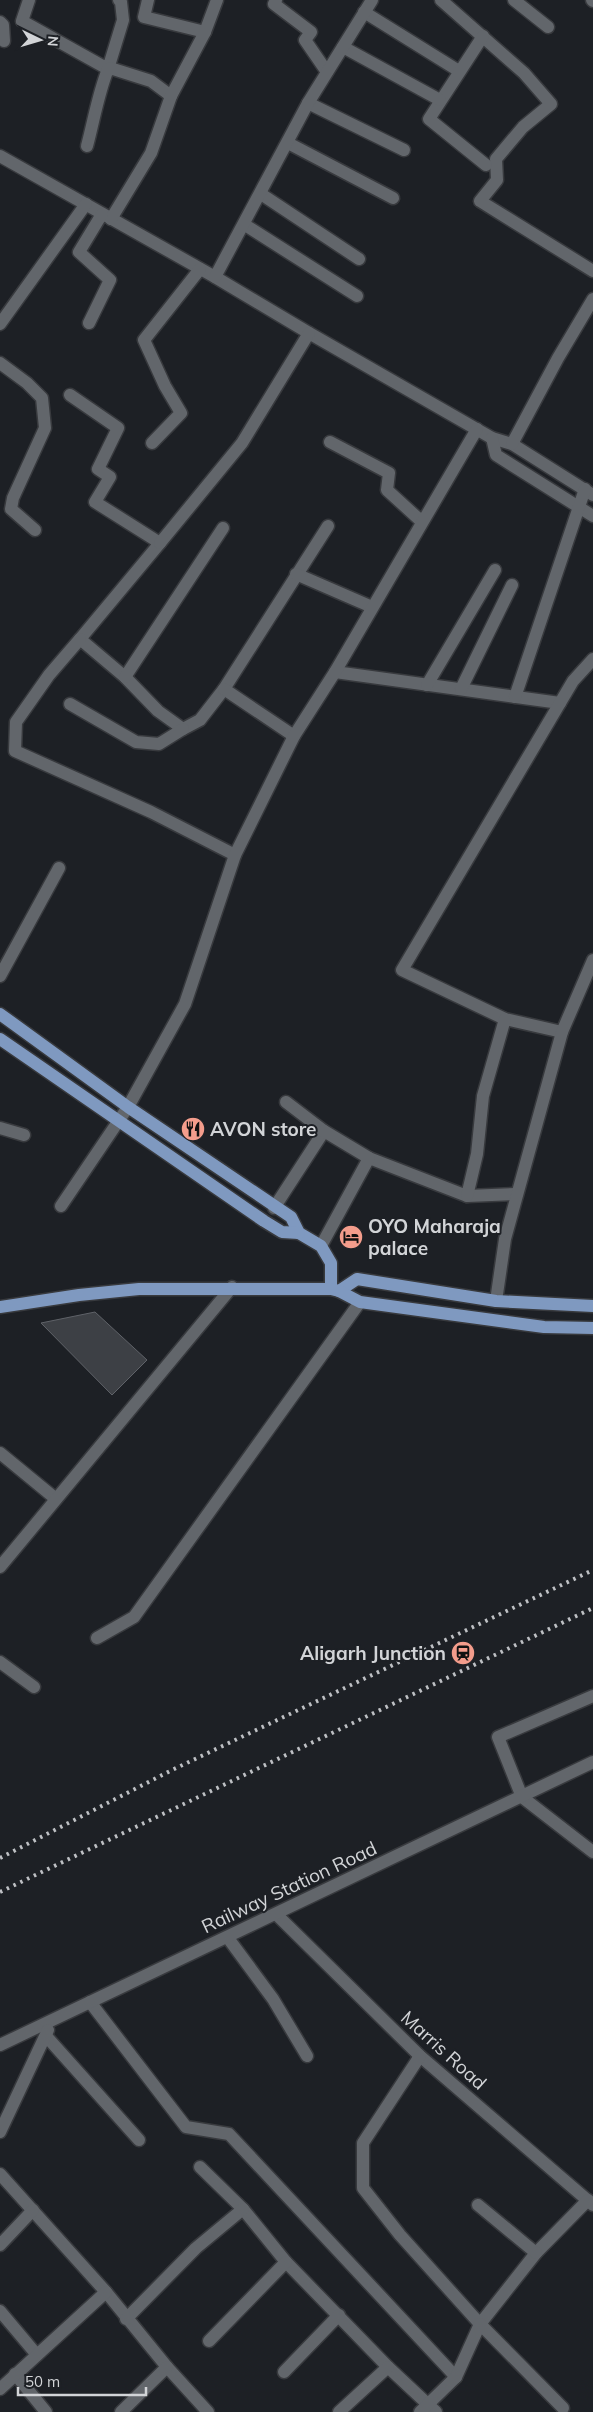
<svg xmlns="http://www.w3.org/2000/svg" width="593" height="2412" font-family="Mulish,sans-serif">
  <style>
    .building { fill: #3d4045; stroke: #5f6268 }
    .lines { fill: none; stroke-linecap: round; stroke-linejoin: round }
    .minor-casing { stroke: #383a3e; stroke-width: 15 }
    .major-casing { stroke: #383a3e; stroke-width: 15 }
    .minor { stroke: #62666b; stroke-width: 12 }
    .major { stroke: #7f99c0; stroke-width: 12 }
    .rail { stroke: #bec0c4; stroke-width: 4; stroke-dasharray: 2.5 5; stroke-linecap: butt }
    .labels { text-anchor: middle; stroke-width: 4; stroke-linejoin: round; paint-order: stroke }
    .poi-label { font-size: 19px; font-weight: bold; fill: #d2d4d7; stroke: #1d2025; text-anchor: start }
    .street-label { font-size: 19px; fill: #d2d4d7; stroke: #1d2025 }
  </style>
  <rect width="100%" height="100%" fill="#1d2025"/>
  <!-- building -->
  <polygon class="building" points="95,1312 147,1360 112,1395 41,1323"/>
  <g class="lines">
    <!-- minor casing -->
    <g class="minor-casing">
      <g id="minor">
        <polyline points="29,0 22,21 108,69 123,20 121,2 119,0"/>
        <polyline points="148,0 144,17 205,32"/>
        <polyline points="276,0 274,4 311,32 305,40 327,72"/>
        <polyline points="441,0 524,73 551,104 523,127 496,159 497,180 480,201 593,271"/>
        <polyline points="514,0 548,27"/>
        <polyline points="592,0 593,1"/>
        <polyline points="364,12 459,71"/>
        <polyline points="0,22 3,25 4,41"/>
        <polyline points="483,36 429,119 486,165"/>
        <polyline points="343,47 440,100"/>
        <polyline points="308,103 404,150"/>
        <polyline points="288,143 393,198"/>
        <path d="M 87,146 C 94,120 98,94 108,69 L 110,68 L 151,81 L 171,96"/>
        <polyline points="0,156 215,277 309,333 492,438 512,444 593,495"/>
        <polyline points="261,194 359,259"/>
        <polyline points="111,219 151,153 171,96 205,32 217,0"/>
        <polyline points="245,225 357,296"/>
        <polyline points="215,277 308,103 372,0"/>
        <polyline points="89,323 110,280 79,252 102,214"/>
        <polyline points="0,324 86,204"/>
        <polyline points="0,363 27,383 42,398 45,428 13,498 11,509 35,530"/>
        <polyline points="70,395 118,428 98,469 110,477 95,502 160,543 80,639 125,677 158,711 183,729 200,720 224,689 328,526"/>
        <polyline points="492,438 496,455 593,516"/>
        <polyline points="330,442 389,473 387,490 421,521"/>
        <polyline points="152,443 181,413 165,386 144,340 200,269"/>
        <polyline points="512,444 558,358 593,299"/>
        <polyline points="160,543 242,443 309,333"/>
        <polyline points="296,574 372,607"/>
        <polyline points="80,639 49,675 16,722 15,751 151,812 235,855"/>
        <polyline points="335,672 560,703"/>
        <polyline points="125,677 223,528"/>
        <polyline points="427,685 495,570"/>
        <polyline points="224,689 294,736"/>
        <polyline points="461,689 512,585"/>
        <polyline points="515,697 585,489"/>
        <polyline points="70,704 136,742 159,744 183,729"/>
        <polyline points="0,976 59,868"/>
        <polyline points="562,1032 505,1019 402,970 573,681 593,659"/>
        <polyline points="0,1128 24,1135"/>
        <polyline points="369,1158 467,1196 517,1194"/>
        <polyline points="467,1196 477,1154 483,1096 505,1019"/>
        <polyline points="61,1206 128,1107 185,1004 235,855 294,736 335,672 477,429"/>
        <polyline points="274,1208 324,1131 286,1102"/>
        <polyline points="321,1246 369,1158 324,1131"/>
        <polyline points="496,1301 505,1239 562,1032 593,960"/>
        <polyline points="0,1453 56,1499"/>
        <polyline points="0,1567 232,1287"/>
        <polyline points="97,1638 134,1617 360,1302"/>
        <polyline points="0,1662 34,1687"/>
        <polyline points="593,1696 498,1737 522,1797 593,1852"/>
        <polyline points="277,1915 420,2056 593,2205"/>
        <polyline points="228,1938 273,1999 307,2056"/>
        <polyline points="90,2002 186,2127 229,2134 456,2377"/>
        <polyline points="46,2036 139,2140"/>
        <polyline points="0,2045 593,1762"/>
        <polyline points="420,2056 363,2143 363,2188 400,2235 480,2324 536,2253 588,2200"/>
        <polyline points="0,2132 48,2030"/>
        <polyline points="200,2167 243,2209 286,2262 388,2367 436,2412"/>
        <polyline points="0,2174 106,2292 167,2367 208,2412"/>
        <polyline points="478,2205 536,2253"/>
        <polyline points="0,2245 33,2210"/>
        <polyline points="0,2311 37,2355"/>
        <polyline points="126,2319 196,2248 243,2209"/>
        <polyline points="209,2341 286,2262"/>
        <polyline points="284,2372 339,2315"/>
        <polyline points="15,2374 46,2412"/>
        <polyline points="0,2389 106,2292"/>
        <polyline points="121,2412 167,2367"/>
        <polyline points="339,2412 388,2367"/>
        <polyline points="420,2412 456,2377 480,2324 563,2408"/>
      </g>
    </g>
    <!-- major casing -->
    <g class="major-casing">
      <g id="major">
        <polyline points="0,1014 128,1107 291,1217 299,1233 321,1246 331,1263 331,1289"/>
        <polyline points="0,1039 264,1221 282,1232 299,1233"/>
        <polyline points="339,1291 357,1279 496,1301 593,1306"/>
        <polyline points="0,1307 79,1295 139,1289 331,1289 339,1291 360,1302 544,1327 593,1328"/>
      </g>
    </g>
    <!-- minor -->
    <use href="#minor" class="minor"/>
    <!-- major -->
    <use href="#major" class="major"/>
    <!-- rail -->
    <g class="rail">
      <polyline points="0,1858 172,1770 593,1570"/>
      <polyline points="0,1892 593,1608"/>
    </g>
  </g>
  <!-- icons -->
  <defs>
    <g id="restaurant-disc" transform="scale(1.25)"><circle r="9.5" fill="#f49d8c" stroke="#1d2025"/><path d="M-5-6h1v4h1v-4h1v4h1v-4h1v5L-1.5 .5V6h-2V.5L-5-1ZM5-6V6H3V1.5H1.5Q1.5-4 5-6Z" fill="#111"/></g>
    <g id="hotel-disc" transform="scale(1.25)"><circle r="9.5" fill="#f49d8c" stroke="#1d2025"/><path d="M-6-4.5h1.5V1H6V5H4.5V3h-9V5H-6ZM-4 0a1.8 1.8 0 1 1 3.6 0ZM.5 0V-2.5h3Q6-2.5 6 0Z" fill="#111"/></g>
    <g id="station-disc" transform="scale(1.25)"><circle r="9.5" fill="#f49d8c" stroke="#1d2025"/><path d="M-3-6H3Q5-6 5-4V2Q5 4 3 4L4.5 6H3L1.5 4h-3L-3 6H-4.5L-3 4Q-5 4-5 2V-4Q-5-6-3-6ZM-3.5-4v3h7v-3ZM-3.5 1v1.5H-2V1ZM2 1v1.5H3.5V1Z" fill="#111"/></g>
  </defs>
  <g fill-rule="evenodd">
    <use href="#restaurant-disc" x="193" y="1129"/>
    <use href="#hotel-disc" x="351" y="1237"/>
    <use href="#station-disc" x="463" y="1653"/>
  </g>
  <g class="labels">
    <!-- poi labels -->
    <g class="poi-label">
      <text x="210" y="1136">AVON store</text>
      <text x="368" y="1233">OYO Maharaja<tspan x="368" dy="22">palace</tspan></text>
      <text x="446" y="1660" text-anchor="end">Aligarh Junction</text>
    </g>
    <!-- street labels -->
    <g class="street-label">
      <text transform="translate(289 1887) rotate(-25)" y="7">Railway Station Road</text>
      <text transform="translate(444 2050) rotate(42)" y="7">Marris Road</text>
    </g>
  </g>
  <!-- north arrow -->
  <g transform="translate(40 40) rotate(95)" stroke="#1d2025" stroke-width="4" paint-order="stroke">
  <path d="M0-4L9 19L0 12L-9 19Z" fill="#d2d4d7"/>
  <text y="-8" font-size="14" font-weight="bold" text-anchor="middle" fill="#d2d4d7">N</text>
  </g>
  <!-- scale -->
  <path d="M18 2387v8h128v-8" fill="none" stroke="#d2d4d7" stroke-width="2.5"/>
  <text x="25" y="2387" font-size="15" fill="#d2d4d7" stroke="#1d2025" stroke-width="4" paint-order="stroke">50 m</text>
</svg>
